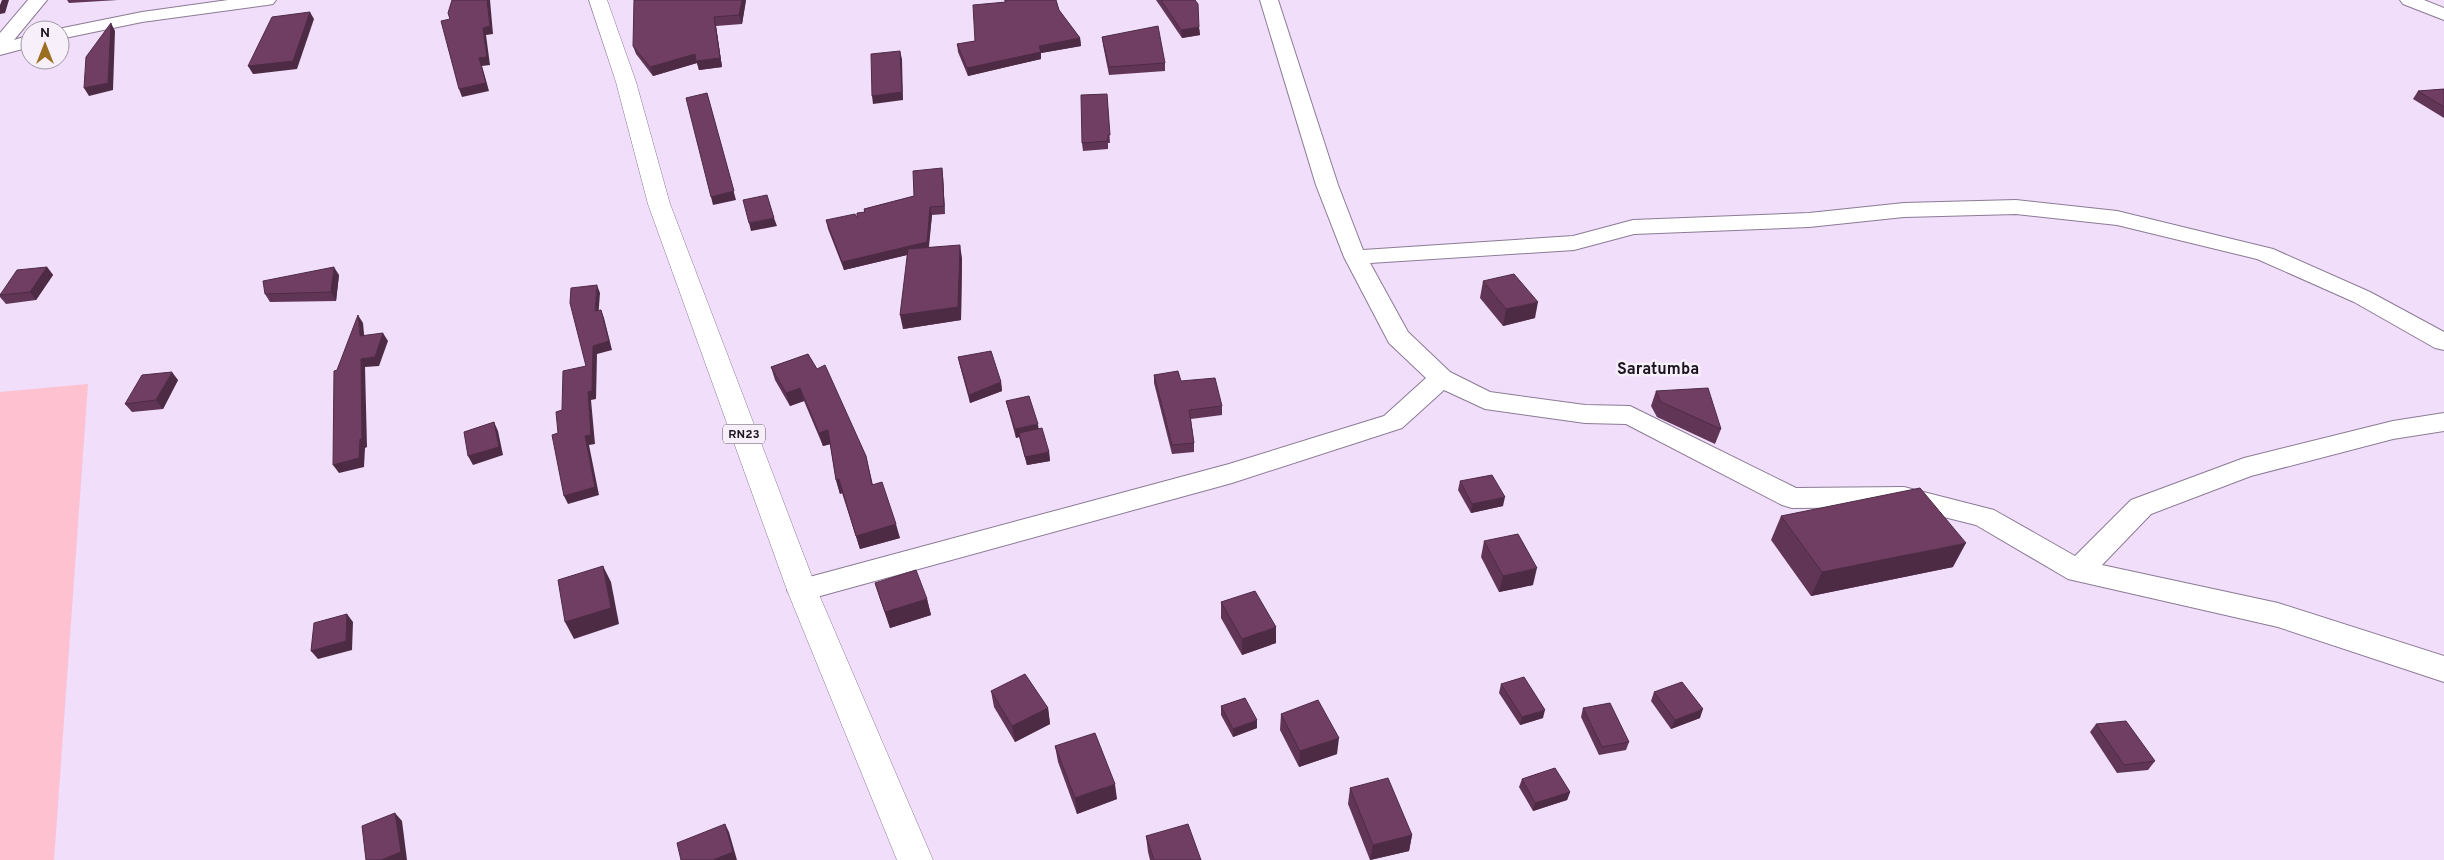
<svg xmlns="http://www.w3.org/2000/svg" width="2444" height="860" font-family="Overpass,sans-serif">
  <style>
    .green { fill: #fdc1d0 }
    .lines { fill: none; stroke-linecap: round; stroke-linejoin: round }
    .street-casing { stroke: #8b7b94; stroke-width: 2 }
    .primary-casing { stroke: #8b7b94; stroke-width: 1 }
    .street { fill: #fff; fill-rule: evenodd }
    .primary { fill: #fff; fill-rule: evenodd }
    .wall { fill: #603555 }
    .shaded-wall { fill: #4e2b45 }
    .building { fill: #703e63; stroke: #4e2b45 }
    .labels { text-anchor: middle; stroke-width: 5; stroke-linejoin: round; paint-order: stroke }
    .shield { fill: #f7f0fb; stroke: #5e5762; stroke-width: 1 }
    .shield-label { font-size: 12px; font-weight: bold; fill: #1d1620 }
    .quarter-label { font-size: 16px; font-weight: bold; fill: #1d1620; stroke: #f7f0fb }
  </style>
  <rect width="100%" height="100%" fill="#f0defa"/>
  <!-- green -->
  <polygon class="green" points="88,384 54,860 0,860 0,392"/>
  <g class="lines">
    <!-- street casing -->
    <g class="street-casing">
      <g id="street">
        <polygon points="28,0 47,0 14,40 30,35 30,47 0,55 0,33"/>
        <polygon points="228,0 276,0 273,4 267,5 142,22 60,39 60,30 53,30 142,12"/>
        <polygon points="1260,0 1278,0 1338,185 1363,250 1573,236 1633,220 1809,213 1904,203 2016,200 2117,211 2273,249 2370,292 2444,332 2444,350 2435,348 2354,302 2257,259 2117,225 2016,214 1904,217 1809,227 1634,234 1574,250 1370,263 1408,332 1450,372 1490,392 1585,405 1630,406 1796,488 1904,487 1994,510 2075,556 2131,500 2244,458 2393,421 2444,413 2444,431 2393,439 2251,476 2151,514 2102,565 2278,603 2444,656 2444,682 2278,627 2068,579 1976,525 1904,507 1792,508 1782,505 1626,424 1585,423 1485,409 1444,390 1402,428 1232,483 802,601 792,598 787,590 792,582 802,579 1229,464 1384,416 1426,378 1389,343 1344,257 1316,185"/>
        <polygon points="2400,0 2424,0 2444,8 2444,20 2403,4"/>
      </g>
    </g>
    <!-- primary casing -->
    <g class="primary-casing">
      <polygon id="primary" points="589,0 607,0 636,82 670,204 817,590 933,860 897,860 787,590 648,204 616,82"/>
    </g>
    <!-- street -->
    <use href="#street" class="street"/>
    <!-- primary -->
    <use href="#primary" class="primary"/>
  </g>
  <!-- wall -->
  <g class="wall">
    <polygon points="67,0 118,0 69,3"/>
    <polygon points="746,0 742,24 716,26 722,67 699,70 697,63 653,76 636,54 633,46"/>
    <polygon points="1004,0 1056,0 1059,10 1080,38 1081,46 1041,53 1041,59 968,76 958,52 957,44 975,41 1005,2"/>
    <polygon points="1156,0 1195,0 1200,35 1182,38"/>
    <polygon points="1102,37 1165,63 1165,71 1109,75 1103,45"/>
    <polygon points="2444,89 2444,118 2413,99 2418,91"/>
    <polygon points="1107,94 1110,143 1108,143 1108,149 1083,151 1082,143"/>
    <polygon points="942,168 943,176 945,214 932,215 929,247 962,258 961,320 903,329 907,255 844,270 828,229 826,220 857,218 864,212 864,209 914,196"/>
    <polygon points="47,267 53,275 36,300 6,304 0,297 0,294"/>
    <polygon points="339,275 336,301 270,302 265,294"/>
    <polygon points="1483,281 1535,318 1503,326 1480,298"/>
    <polygon points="808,354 866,456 873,485 900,538 860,549 842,493 840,494 836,480 830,444 823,446 804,401 790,406 775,380 771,367"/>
    <polygon points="958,357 1001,382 1002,391 970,403 960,366"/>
    <polygon points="1154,375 1181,381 1222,406 1222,415 1191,419 1194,443 1194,452 1172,454 1154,383"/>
    <polygon points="178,380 163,409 132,412 125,404"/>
    <polygon points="1656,391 1721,429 1715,444 1657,417 1651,406"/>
    <polygon points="1006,401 1039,429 1049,452 1050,461 1027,465 1019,437 1016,438 1008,409"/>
    <polygon points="1460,481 1503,506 1471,513 1458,490"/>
    <polygon points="1781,516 1953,567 1811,596 1771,540"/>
    <polygon points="1484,541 1533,585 1499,592 1481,557"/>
    <polygon points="875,583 927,599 931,615 890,628 880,599"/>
    <polygon points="1221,602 1276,643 1242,655 1221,618"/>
    <polygon points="1501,684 1543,718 1520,725 1499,693"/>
    <polygon points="991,691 1048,708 1050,724 1015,742 994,707"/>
    <polygon points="1654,692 1700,718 1671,729 1651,701"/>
    <polygon points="1221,706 1257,728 1233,737 1221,715"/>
    <polygon points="1583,708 1629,742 1626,750 1599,755 1581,717"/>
    <polygon points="1281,714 1337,754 1299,767 1280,730"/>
    <polygon points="2096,724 2155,761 2148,770 2117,773 2090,732"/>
    <polygon points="1055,746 1117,799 1077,814 1058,762"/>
    <polygon points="1522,779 1570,792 1567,800 1533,811 1519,787"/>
    <polygon points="1350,788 1412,835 1409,851 1370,860 1348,804"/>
    <polygon points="1146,836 1201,860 1150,860 1148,852"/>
  </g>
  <!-- shaded-wall -->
  <g class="shaded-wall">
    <polygon points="2,0 9,0 5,13 0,14 0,5"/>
    <polygon points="487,0 490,0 493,34 486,35 490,65 482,66 489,91 462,97 459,89 479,58"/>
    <polygon points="742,0 746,0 742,24 739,15"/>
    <polygon points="310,12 314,19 297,69 253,74 248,66"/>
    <polygon points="714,17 716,26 722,67 699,70 697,63 653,76 650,67"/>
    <polygon points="111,23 115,31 113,90 89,96 84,88"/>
    <polygon points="1199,27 1200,35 1182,38 1181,30"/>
    <polygon points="1080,38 1081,46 1041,53 1041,59 968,76 967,68 1039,46"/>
    <polygon points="900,51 902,59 903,100 873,104 872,96"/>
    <polygon points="707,93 736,200 713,205 711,197"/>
    <polygon points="942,168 943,176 945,214 944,206"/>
    <polygon points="930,207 932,215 928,250 844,270 842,262"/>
    <polygon points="774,218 777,226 751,231 749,223"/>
    <polygon points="960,245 962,258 961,320 903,329 900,315"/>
    <polygon points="47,267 53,275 36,300 30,292"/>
    <polygon points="334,267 339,275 336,301 331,292"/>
    <polygon points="597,285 600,293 598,320 595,311"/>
    <polygon points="1538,302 1535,318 1503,326 1506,309"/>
    <polygon points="601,310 604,318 612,350 597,354 596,399 591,400 595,444 589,445 599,495 568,504 564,496 585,436 588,392 593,346"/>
    <polygon points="358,315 363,323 365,344 360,336"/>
    <polygon points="383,333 388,341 379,366 365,367 367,447 365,448 364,467 339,473 333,465 360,439 361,359"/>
    <polygon points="172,372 178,380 163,409 156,400"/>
    <polygon points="1001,382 1002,391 970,403 969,395"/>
    <polygon points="800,388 804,401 790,406 786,393"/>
    <polygon points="494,422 498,431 503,455 473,465 468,456"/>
    <polygon points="1038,424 1039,432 1019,433 1019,437 1016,438 1015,429"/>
    <polygon points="828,430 831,444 823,446 819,433"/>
    <polygon points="1049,452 1050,461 1027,465 1025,457"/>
    <polygon points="839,479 842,493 840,494 836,480"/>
    <polygon points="1505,497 1503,506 1471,513 1472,504"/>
    <polygon points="896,524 900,538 860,549 856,536"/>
    <polygon points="1966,543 1953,567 1811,596 1822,572"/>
    <polygon points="603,566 611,582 619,624 574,639 565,622"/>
    <polygon points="1537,568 1533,585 1499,592 1503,576"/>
    <polygon points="927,599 931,615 890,628 885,612"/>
    <polygon points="347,614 353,622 352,650 318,659 311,651"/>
    <polygon points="1276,627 1276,643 1242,655 1242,639"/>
    <polygon points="1048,708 1050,724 1015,742 1012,726"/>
    <polygon points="1703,709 1700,718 1671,729 1675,720"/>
    <polygon points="1545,710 1543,718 1520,725 1522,717"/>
    <polygon points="1257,720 1257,728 1233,737 1233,729"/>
    <polygon points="1339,738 1337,754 1299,767 1300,751"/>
    <polygon points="1115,784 1117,799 1077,814 1075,798"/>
    <polygon points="1570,792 1567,800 1533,811 1535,803"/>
    <polygon points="395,813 402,821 407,860 381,860"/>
    <polygon points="725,824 729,832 737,860 713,860"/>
    <polygon points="1412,835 1409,851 1370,860 1373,845"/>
  </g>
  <!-- building -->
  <g class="building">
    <polygon points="452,0 487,0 490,26 483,28 487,57 479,58 486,83 459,89 441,21 450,19 448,13"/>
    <polygon points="634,0 742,0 739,15 714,17 720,58 696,61 695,54 650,67 633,46"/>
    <polygon points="1006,0 1056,0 1059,10 1080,38 1039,46 1041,52 967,68 957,44 975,41 973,5 1006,2"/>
    <polygon points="1161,0 1195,0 1198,4 1199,27 1181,30"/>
    <polygon points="310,12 293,61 248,66 272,17"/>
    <polygon points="111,23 108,83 84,88 86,57"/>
    <polygon points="1158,26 1165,63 1109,67 1102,37"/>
    <polygon points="900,51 902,92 872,96 871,54"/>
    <polygon points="2444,89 2444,107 2418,91"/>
    <polygon points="707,93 734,191 711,197 686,98"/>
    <polygon points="1107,94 1110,135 1108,135 1108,141 1082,143 1081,95"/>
    <polygon points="942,168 944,206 930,207 927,242 842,262 826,220 855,214 857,218 857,213 865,212 864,209 914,196 913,171"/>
    <polygon points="767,195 774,218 749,223 743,200"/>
    <polygon points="960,245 958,307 900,315 908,249"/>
    <polygon points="47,267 30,292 0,295 17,270"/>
    <polygon points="334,267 331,292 265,294 263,281"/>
    <polygon points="1514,274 1538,302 1506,309 1483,281"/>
    <polygon points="597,285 595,311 601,310 609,341 593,346 592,391 588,392 591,435 585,436 595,487 564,496 552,435 558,433 556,412 562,410 563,371 586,366 570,303 571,288"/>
    <polygon points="358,315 360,336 383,333 375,357 361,359 362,439 360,439 359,458 333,465 334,371 337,370"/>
    <polygon points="991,351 1001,382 969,395 958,357"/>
    <polygon points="808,354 817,369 825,365 866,456 872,485 882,482 896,524 856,536 839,479 836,480 828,430 819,433 800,388 786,393 771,367"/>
    <polygon points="1178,371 1181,381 1215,378 1222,406 1189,410 1194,443 1172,445 1154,375"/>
    <polygon points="172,372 156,400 125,404 142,375"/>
    <polygon points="1708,388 1721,429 1661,402 1656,391"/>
    <polygon points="1029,396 1038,424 1015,429 1006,401"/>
    <polygon points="494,422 499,447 468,456 464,432"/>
    <polygon points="1042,428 1049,452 1025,457 1019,433"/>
    <polygon points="1492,475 1505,497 1472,504 1460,481"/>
    <polygon points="1920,488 1966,543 1822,572 1781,516"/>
    <polygon points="1518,534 1537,568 1503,576 1484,541"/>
    <polygon points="603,566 611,608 565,622 558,580"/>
    <polygon points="916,570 927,599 885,612 875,583"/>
    <polygon points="1255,591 1276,627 1242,639 1221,602"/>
    <polygon points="347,614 346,641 311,651 314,623"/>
    <polygon points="1025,674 1048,708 1012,726 991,691"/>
    <polygon points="1524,677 1545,710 1522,717 1501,684"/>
    <polygon points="1682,682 1703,709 1675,720 1654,692"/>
    <polygon points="1245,698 1257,720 1233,729 1221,706"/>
    <polygon points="1318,700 1339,738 1300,751 1281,714"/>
    <polygon points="1610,703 1629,742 1602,747 1583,708"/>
    <polygon points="2126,721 2155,761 2124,765 2096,724"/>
    <polygon points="1095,733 1115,784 1075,798 1055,746"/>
    <polygon points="1555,768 1570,792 1535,803 1522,779"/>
    <polygon points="1388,778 1412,835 1373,845 1350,788"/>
    <polygon points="395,813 401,852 381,860 366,860 362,826"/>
    <polygon points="725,824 733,852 713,860 681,860 677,843"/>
    <polygon points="1188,824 1201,860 1154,860 1146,836"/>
  </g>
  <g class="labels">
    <!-- shield labels -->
    <rect class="shield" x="723" y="424.5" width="42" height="19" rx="4"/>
    <g class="shield-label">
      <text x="744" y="438">RN23</text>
    </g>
    <!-- quarter labels -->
    <g class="quarter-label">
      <text x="1658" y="374">Saratumba</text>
    </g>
  </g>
  <!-- north arrow -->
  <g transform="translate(45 45)"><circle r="24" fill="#f7f0fb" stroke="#a099a3"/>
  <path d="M0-4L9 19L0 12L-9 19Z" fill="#9c6e1f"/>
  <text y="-8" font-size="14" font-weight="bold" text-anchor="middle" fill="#1d1620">N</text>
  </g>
</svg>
